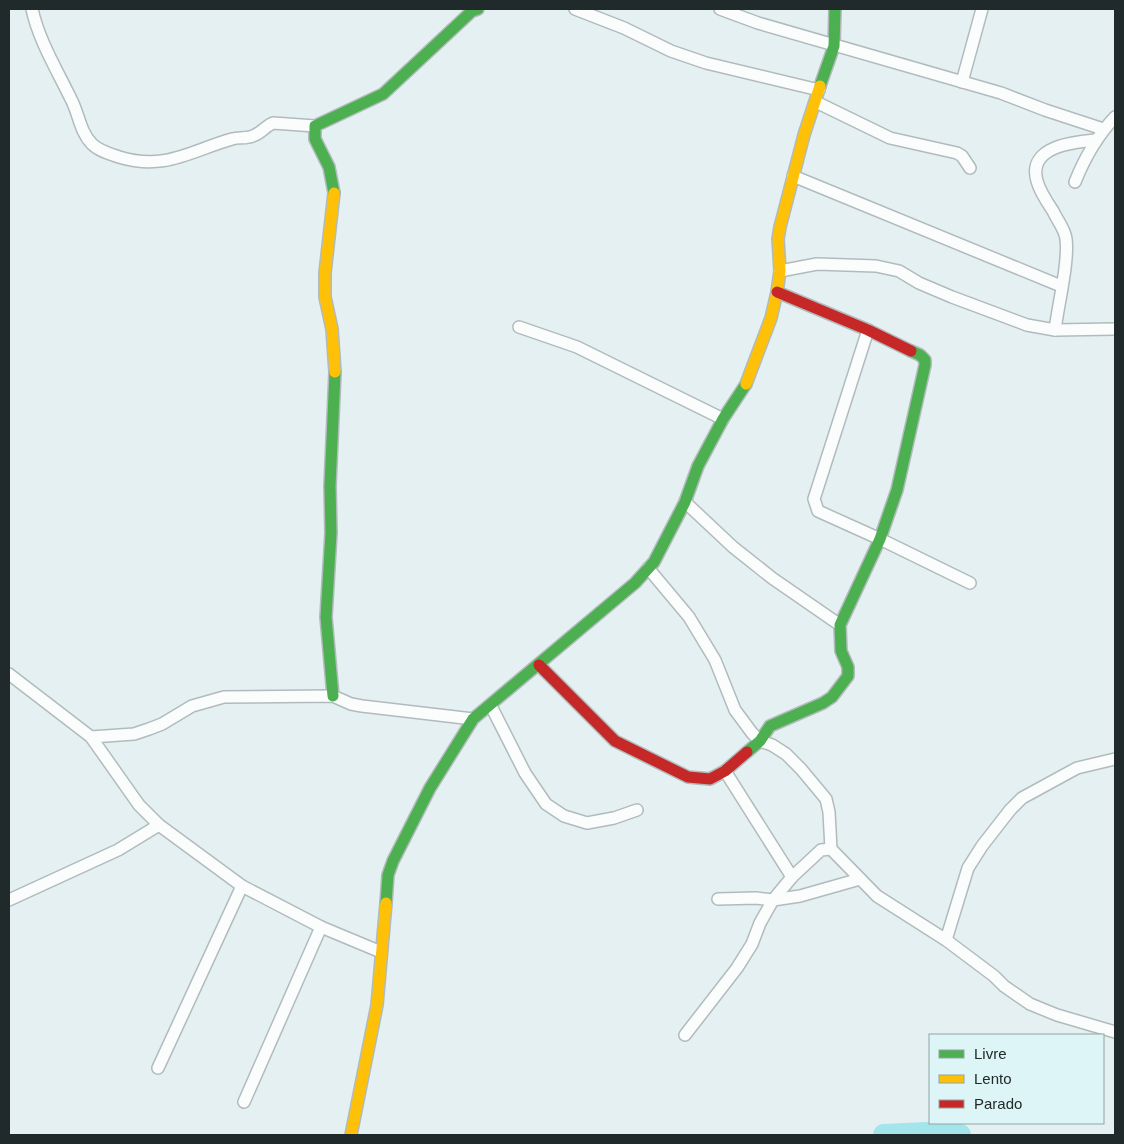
<svg xmlns="http://www.w3.org/2000/svg" width="1124" height="1144" font-family="Arial,sans-serif">
  <style>
    .lines { fill: none; stroke-linecap: round; stroke-linejoin: round }
    .river { stroke: #a4e5eb; stroke-width: 22 }
    .street-casing { stroke: #b2bbbc; stroke-width: 14 }
    .fast-casing { stroke: #b2bbbc; stroke-width: 14 }
    .slow-casing { stroke: #b2bbbc; stroke-width: 14 }
    .jam-casing { stroke: #b2bbbc; stroke-width: 14 }
    .street { stroke: #fbfdfd; stroke-width: 11 }
    .fast { stroke: #4caf50; stroke-width: 11 }
    .slow { stroke: #ffc107; stroke-width: 11 }
    .jam { stroke: #c62828; stroke-width: 11 }
  </style>
  <rect width="100%" height="100%" fill="#e4f0f1"/>
  <g class="lines">
    <!-- river -->
    <polyline class="river" points="884,1135 948,1132 960,1135"/>
    <!-- street casing -->
    <g class="street-casing">
      <g id="street">
        <path d="M 32,9 C 39,41 57,70 71,99 C 79,114 80,132 92,144 C 99,151 110,154 119,157 C 165,171 190,151 232,139 C 239,137 248,139 255,135 C 262,132 266,126 273,123 L 315,126"/>
        <polyline points="575,9 624,28 671,51 706,63 819,90"/>
        <polyline points="720,9 758,23 1001,93 1045,110 1103,129"/>
        <polyline points="962,82 982,9"/>
        <polyline points="816,102 890,138 957,153 962,156 970,168"/>
        <polyline points="793,176 1061,286"/>
        <path d="M 1075,182 C 1085,157 1097,136 1115,117"/>
        <polyline points="780,271 817,264 876,266 899,271 919,283 952,297 1027,325 1055,330 1115,329"/>
        <polyline points="519,327 577,347 723,419"/>
        <polyline points="868,330 814,499 818,511 880,539 970,583"/>
        <path d="M 1055,330 C 1058,305 1069,262 1066,239 C 1065,229 1057,220 1053,211 C 1047,202 1040,192 1037,181 C 1027,146 1074,142 1096,140"/>
        <polyline points="685,502 733,547 772,578 840,625"/>
        <polyline points="648,568 689,617 715,660 735,710 752,733 760,741 772,745 786,754 801,769 826,799 829,812 831,849 877,896 946,940 994,976 1004,986 1030,1004 1057,1015 1115,1032"/>
        <polyline points="9,674 91,737 139,805 159,825 242,886 321,927 381,952"/>
        <polyline points="491,706 525,773 546,804 564,816 587,823 614,818 637,810"/>
        <polyline points="91,737 134,734 149,729 162,724 192,706 224,697 333,696 351,704 362,706 473,719"/>
        <polyline points="725,771 792,877"/>
        <polyline points="718,899 756,898 773,900 800,896 860,879"/>
        <polyline points="9,900 118,850 159,825"/>
        <polyline points="946,940 968,868 982,846 1010,810 1022,798 1077,768 1115,759"/>
        <polyline points="685,1035 737,968 752,944 760,923 773,900 792,877 821,850 831,849"/>
        <polyline points="158,1068 242,886"/>
        <polyline points="244,1102 321,927"/>
      </g>
    </g>
    <!-- fast casing -->
    <g class="fast-casing">
      <g id="fast">
        <polyline points="820,86 834,46 835,9"/>
        <polyline points="334,193 329,167 315,139 315,126 383,94 472,11 478,9"/>
        <polyline points="333,696 326,617 331,533 330,486 335,372"/>
        <polyline points="747,752 760,741 770,726 823,703 832,697 848,676 848,667 841,651 840,625 880,539 897,490 925,365 925,360 920,355 911,351"/>
        <polyline points="386,903 388,875 393,861 430,788 473,719 635,583 654,562 685,502 698,466 723,419 746,384"/>
      </g>
    </g>
    <!-- slow casing -->
    <g class="slow-casing">
      <g id="slow">
        <polyline points="334,193 325,273 325,297 332,329 335,372"/>
        <polyline points="746,384 771,318 777,292 780,271 778,239 780,227 804,135 820,86"/>
        <polyline points="351,1135 377,1005 386,903"/>
      </g>
    </g>
    <!-- jam casing -->
    <g class="jam-casing">
      <g id="jam">
        <polyline points="777,292 868,330 911,351"/>
        <polyline points="539,665 615,741 688,777 710,779 725,771 747,752"/>
      </g>
    </g>
    <!-- street -->
    <use href="#street" class="street"/>
    <!-- fast -->
    <use href="#fast" class="fast"/>
    <!-- slow -->
    <use href="#slow" class="slow"/>
    <!-- jam -->
    <use href="#jam" class="jam"/>
  </g>
  <!-- border -->
  <rect width="1124" height="1144" fill="none" stroke="#212a2b" stroke-width="20"/>
  <!-- legend -->
  <rect x="929" y="1034" width="175" height="90" fill="#def5f7" stroke="#92a4a5"/>
  <rect x="939" y="1050" width="25" height="8" fill="#4caf50" stroke="#92a4a5"/>
  <text x="974" y="1059" font-size="15" fill="#212a2b">Livre</text>
  <rect x="939" y="1075" width="25" height="8" fill="#ffc107" stroke="#92a4a5"/>
  <text x="974" y="1084" font-size="15" fill="#212a2b">Lento</text>
  <rect x="939" y="1100" width="25" height="8" fill="#c62828" stroke="#92a4a5"/>
  <text x="974" y="1109" font-size="15" fill="#212a2b">Parado</text>
</svg>
